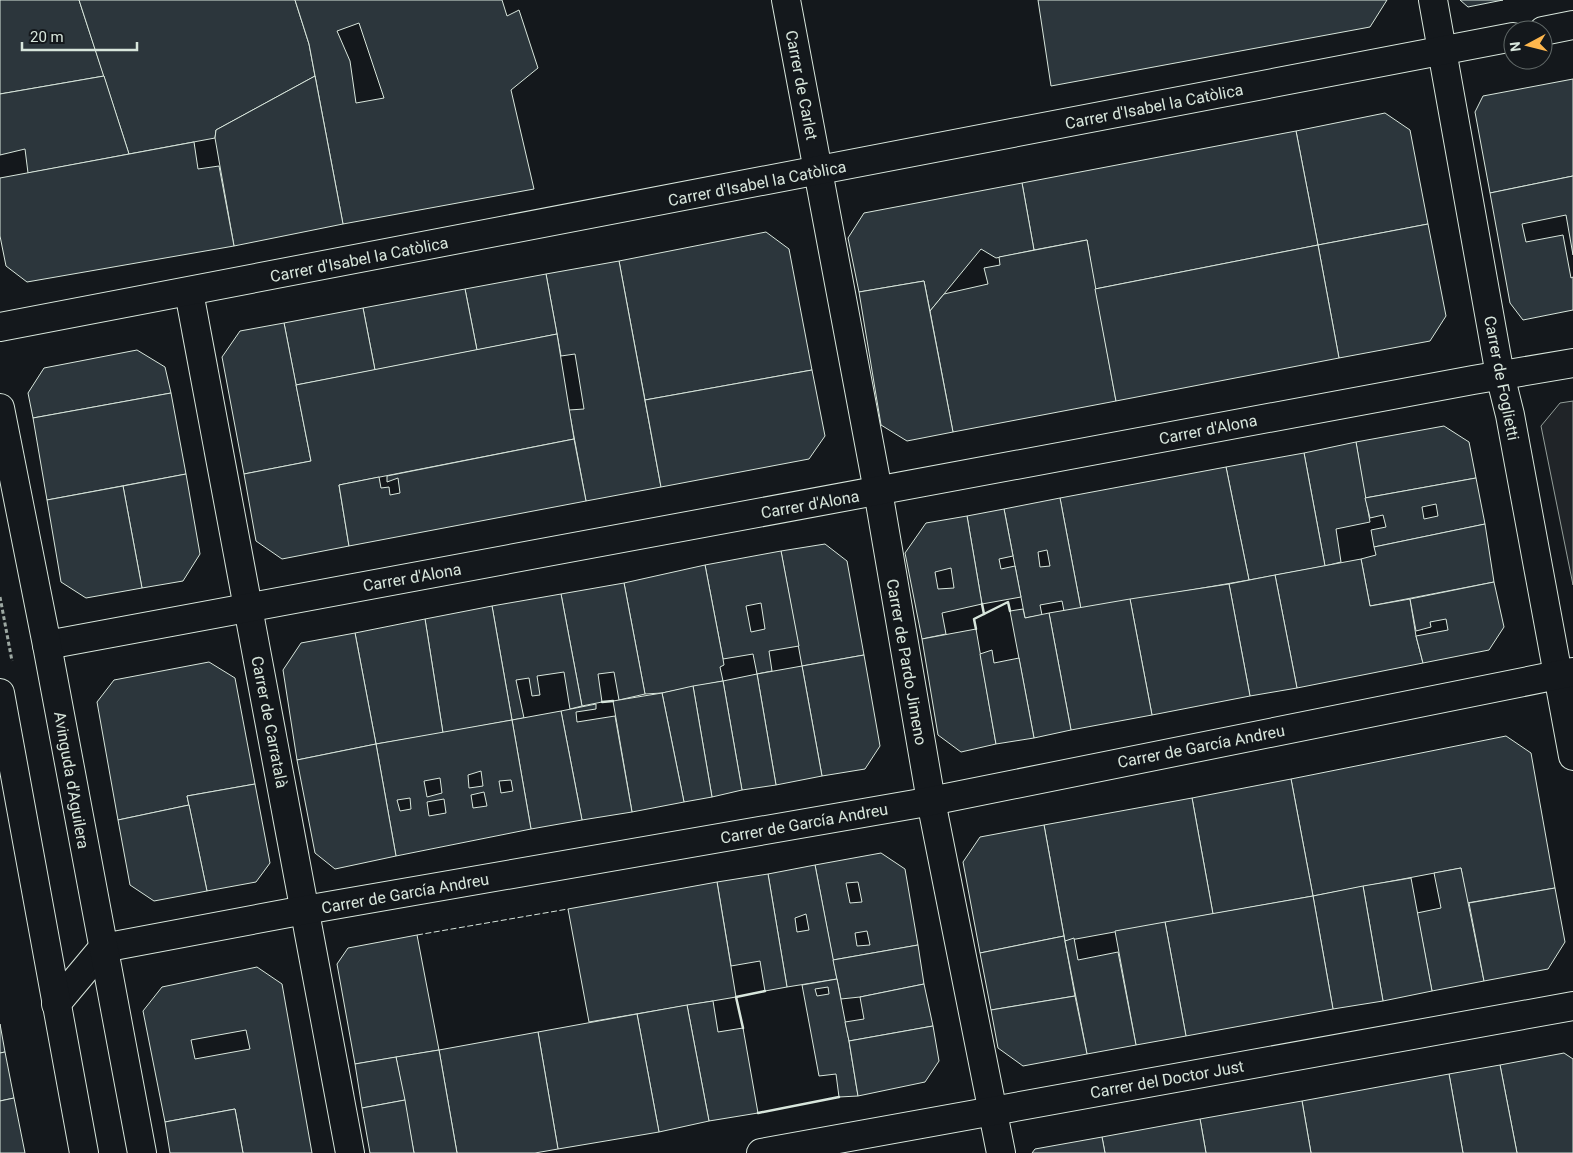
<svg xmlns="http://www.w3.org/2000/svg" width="1573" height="1153" font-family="Roboto,sans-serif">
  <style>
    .green { fill: #202428; stroke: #939e99 }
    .building { fill: #2c363c; stroke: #d8e6dc; fill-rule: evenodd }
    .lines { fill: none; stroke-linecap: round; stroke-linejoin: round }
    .street-casing { stroke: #d8e6dc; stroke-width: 30 }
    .primary-casing { stroke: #d8e6dc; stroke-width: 30 }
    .path { stroke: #9da8a2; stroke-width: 3; stroke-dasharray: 4 2.5; stroke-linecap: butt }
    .street { stroke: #14181c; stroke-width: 28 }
    .primary { stroke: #14181c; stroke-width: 28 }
    .fence { stroke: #d8e6dc; stroke-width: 1; stroke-dasharray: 6 2.5; stroke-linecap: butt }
    .wall { stroke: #d8e6dc; stroke-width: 2.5 }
    .labels { text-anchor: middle; stroke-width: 4; stroke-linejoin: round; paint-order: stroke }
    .street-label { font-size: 16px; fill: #d8e6dc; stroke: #14181c }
  </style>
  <rect width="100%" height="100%" fill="#14181c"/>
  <!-- green -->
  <polygon class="green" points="1573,401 1573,585 1541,426 1560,403"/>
  <!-- building -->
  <g class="building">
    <polygon points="0,0 79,0 104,76 0,94"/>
    <polygon points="79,0 295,0 309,44 315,76 216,130 215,138 129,154"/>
    <path d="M 295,0 L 502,0 L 507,16 L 519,10 L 538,68 L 511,90 L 534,189 L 343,224 L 309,44 ZM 359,23 L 384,98 L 356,103 L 350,61 L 337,31 Z"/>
    <polygon points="1038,0 1387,0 1370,27 1051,86"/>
    <polygon points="1460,0 1503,0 1468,7"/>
    <polygon points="104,76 129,154 28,173 25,149 0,155 0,94"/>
    <polygon points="315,76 343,224 234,246 215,138 216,130"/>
    <polygon points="1573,79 1573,176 1490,193 1475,112 1483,96"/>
    <polygon points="1385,113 1410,130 1428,224 1318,245 1296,131"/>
    <polygon points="1296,131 1318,245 1095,289 1087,240 1034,250 1022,183"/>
    <polygon points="194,142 198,169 219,166 234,246 27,282 6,266 0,236 0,178"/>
    <polygon points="1573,176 1573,255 1566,215 1522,224 1526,242 1563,235 1571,278 1573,277 1573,310 1523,320 1510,303 1490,193"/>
    <polygon points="1022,183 1034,250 996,258 981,249 930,311 924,281 859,292 848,238 864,213"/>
    <polygon points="1428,224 1446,316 1430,341 1339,358 1318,245"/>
    <polygon points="766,232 789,249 812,370 645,400 619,261"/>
    <polygon points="1087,240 1116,401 953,432 930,311 944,294 988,284 984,268 1000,265 999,257"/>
    <polygon points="1318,245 1339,358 1116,401 1095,289"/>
    <polygon points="619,261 661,487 586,501 569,410 584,409 575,354 561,356 546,274"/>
    <polygon points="546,274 557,334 477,350 465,289"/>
    <polygon points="924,281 953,432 907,441 881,425 859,292"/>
    <polygon points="465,289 477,350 375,370 363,308"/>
    <polygon points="363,308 375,370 296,385 284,323"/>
    <polygon points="284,323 311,461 244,474 222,357 240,331"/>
    <polygon points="557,334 574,439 339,485 349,546 282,559 256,541 244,474 311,461 296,385"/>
    <polygon points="137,350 165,367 171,393 33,418 28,393 44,368"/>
    <polygon points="812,370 825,436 809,459 661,487 645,400"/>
    <polygon points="171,393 186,474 47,500 33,418"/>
    <polygon points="1444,426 1469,442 1476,478 1365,498 1356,442"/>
    <polygon points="574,439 586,501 349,546 339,485 379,477 381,488 389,487 390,495 400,493 398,478 387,482 387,476"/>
    <polygon points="1356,442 1370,522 1336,529 1341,562 1325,566 1304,453"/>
    <polygon points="1304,453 1325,566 1249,580 1226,467"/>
    <polygon points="1226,467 1249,580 1081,609 1060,498"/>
    <polygon points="186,474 200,554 183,581 142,588 123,486"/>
    <path d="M 1476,478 L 1485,524 L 1374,547 L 1371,530 L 1386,527 L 1383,515 L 1370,518 L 1365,498 ZM 1436,504 L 1438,516 L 1424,519 L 1422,507 Z"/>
    <polygon points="123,486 142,588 86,598 61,582 47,500"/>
    <path d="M 1060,498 L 1081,609 L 1064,611 L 1062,601 L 1040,605 L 1042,615 L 1025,618 L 1004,509 ZM 1047,550 L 1050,566 L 1040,567 L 1038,552 Z"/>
    <polygon points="1004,509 1013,556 999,559 1001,569 1015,566 1021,597 982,604 967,516"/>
    <path d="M 967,516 L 982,604 L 942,613 L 946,634 L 922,639 L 905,553 L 926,523 ZM 951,568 L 954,588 L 938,589 L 935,572 Z"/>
    <polygon points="1485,524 1494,582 1370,606 1361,559 1376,555 1374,547"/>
    <polygon points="825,544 847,561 864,655 802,666 781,551"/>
    <path d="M 781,551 L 799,646 L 769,651 L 772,671 L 757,674 L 753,654 L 723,659 L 705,565 ZM 761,603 L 765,629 L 751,632 L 746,606 Z"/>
    <polygon points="1361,559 1370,606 1410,599 1416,636 1423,663 1297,688 1275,575"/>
    <polygon points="705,565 723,659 724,665 720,667 723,681 662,693 645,694 624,583"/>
    <polygon points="1275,575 1297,688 1250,696 1229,584"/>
    <polygon points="1494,582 1504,627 1489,650 1423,663 1416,636 1448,630 1446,619 1430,622 1431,627 1416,631 1410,599"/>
    <polygon points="624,583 645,694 619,700 614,672 598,674 602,702 582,706 561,594"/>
    <polygon points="1229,584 1250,696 1152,715 1130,599"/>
    <polygon points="561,594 582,706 570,709 564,672 537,676 540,695 532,696 529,678 516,680 524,718 512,720 492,606"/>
    <polygon points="1130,599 1152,715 1071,730 1049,613"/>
    <polygon points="492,606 512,720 443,733 425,619"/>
    <polygon points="1023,609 1025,618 1049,613 1071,730 1034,738 1010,611"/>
    <polygon points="425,619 443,733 376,744 355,633"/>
    <polygon points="976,629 996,744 961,752 938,735 922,639"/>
    <polygon points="355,633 376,744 297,760 283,670 301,643"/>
    <polygon points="992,650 994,663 1019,658 1034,738 996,744 980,654"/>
    <polygon points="864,655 880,746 865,769 822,776 802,666"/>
    <polygon points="209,662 235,678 255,784 187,796 189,805 118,820 97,702 114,680"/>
    <polygon points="802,666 822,776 776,785 757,674"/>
    <polygon points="757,674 776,785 742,790 723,681"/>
    <polygon points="723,681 742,790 712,797 693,686"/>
    <polygon points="693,686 712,797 684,802 662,693"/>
    <polygon points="662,693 684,802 632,812 613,701"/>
    <polygon points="596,704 596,709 576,712 577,722 615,716 632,812 582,820 561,711"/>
    <polygon points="561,711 582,820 531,829 512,720"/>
    <path d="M 512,720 L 531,829 L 396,856 L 376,744 ZM 481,771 L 483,786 L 469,788 L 468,775 ZM 440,778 L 442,793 L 427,797 L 424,781 ZM 511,780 L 513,791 L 501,793 L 499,781 ZM 484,792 L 487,806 L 473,808 L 471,795 ZM 410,798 L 411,809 L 400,811 L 397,800 ZM 444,799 L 446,813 L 429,816 L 427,802 Z"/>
    <polygon points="1506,736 1531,753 1555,888 1467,903 1461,868 1313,896 1291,779"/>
    <polygon points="376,744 396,856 335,869 315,853 297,760"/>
    <polygon points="1291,779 1313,896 1213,914 1192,798"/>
    <polygon points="255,784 270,863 256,882 207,891 187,796"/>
    <polygon points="1192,798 1213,914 1065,941 1044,825"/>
    <polygon points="189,805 207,891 154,901 130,885 118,820"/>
    <polygon points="1044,825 1064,936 980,953 963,862 980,837"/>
    <path d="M 881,853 L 905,869 L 918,945 L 833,960 L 815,865 ZM 858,882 L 862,902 L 850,903 L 846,883 ZM 867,931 L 870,945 L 857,946 L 855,933 Z"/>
    <path d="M 815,865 L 837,979 L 787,987 L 768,874 ZM 806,914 L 809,930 L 797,932 L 795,918 Z"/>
    <polygon points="1461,868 1484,981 1432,991 1417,913 1441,908 1434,873"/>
    <polygon points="768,874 787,987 765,991 760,961 731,966 717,882"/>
    <polygon points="1411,878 1432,991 1383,1001 1363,886"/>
    <polygon points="717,882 736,997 589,1022 568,909"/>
    <polygon points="1363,886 1383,1001 1333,1009 1313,896"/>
    <polygon points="1555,888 1565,942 1548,969 1484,981 1469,903"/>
    <polygon points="1313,896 1333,1009 1186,1036 1165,922"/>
    <polygon points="1165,922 1186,1036 1136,1045 1115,931"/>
    <polygon points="417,935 439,1050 355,1064 337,964 348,948"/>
    <polygon points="1064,936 1075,996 991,1010 980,953"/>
    <polygon points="1074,938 1078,960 1118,952 1136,1045 1087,1054 1065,941"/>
    <polygon points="918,945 924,984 860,997 841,999 833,960"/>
    <path d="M 257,967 L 282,984 L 312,1153 L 243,1153 L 235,1109 L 165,1122 L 143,1011 L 162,987 ZM 246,1030 L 250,1049 L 195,1059 L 191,1040 Z"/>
    <path d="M 837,979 L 849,1041 L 858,1096 L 839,1097 L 836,1074 L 819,1076 L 802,985 ZM 828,987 L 829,994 L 817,996 L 815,989 Z"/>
    <polygon points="924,984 933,1026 849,1041 845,1022 864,1019 860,997"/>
    <polygon points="1075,996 1087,1054 1023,1066 998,1048 991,1010"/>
    <polygon points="713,1001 718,1032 743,1028 758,1113 709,1121 687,1005"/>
    <polygon points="687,1005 709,1121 659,1132 637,1014"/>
    <polygon points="637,1014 659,1132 558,1149 538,1032"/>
    <polygon points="0,1024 5,1052 0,1053"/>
    <polygon points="933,1026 939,1061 925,1082 858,1096 849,1041"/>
    <polygon points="538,1032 558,1149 535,1153 457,1153 439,1050"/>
    <polygon points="439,1050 457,1153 414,1153 396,1057"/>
    <polygon points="5,1052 14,1098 0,1101 0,1053"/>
    <polygon points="1564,1053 1573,1059 1573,1153 1517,1153 1500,1065"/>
    <polygon points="396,1057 405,1100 362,1108 355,1064"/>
    <polygon points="1500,1065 1517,1153 1463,1153 1449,1074"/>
    <polygon points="1449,1074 1463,1153 1311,1153 1302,1101"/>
    <polygon points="14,1098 25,1153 0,1153 0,1101"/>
    <polygon points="405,1100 414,1153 370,1153 362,1108"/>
    <polygon points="1302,1101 1311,1153 1206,1153 1200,1119"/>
    <polygon points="235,1109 243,1153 170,1153 165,1122"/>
    <polygon points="1200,1119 1206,1153 1105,1153 1102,1137"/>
    <polygon points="1102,1137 1105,1153 1032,1153 1035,1149"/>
  </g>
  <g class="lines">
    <!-- street casing -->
    <g class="street-casing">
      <g id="street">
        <polyline points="786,0 878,491 931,801 1001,1153"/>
        <polyline points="1433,0 1500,375 1510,415 1573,756"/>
        <polyline points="1543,31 1573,25"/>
        <polyline points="189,292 350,1153"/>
        <polyline points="0,327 1513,37"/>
        <polyline points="47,645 1473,380 1573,363"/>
        <polyline points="56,1004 103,948 305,910 921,803 1573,672"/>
        <polyline points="761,1153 1573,1006"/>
      </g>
    </g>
    <!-- primary casing -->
    <g class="primary-casing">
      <g id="primary">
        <polyline points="0,408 47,645 142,1153"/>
        <polyline points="0,693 84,1153"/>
      </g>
    </g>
    <!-- path -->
    <polyline class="path" points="0,597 12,661"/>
    <!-- street -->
    <use href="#street" class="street"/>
    <!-- primary -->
    <use href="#primary" class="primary"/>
    <!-- fence -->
    <polyline class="fence" points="417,935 568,909"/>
    <!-- wall -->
    <g class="wall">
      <polyline points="984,614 1008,602 1010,611"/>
      <polyline points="976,629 974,619 984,614 982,604"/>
      <polyline points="602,702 613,701"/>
      <polyline points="743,1028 736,997 765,991"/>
      <polyline points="758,1113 839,1097"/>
    </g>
  </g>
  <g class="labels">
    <!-- street labels -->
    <g class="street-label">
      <text transform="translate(802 85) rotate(79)" y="6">Carrer de Carlet</text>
      <text transform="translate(1154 106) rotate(-11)" y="6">Carrer d'Isabel la Catòlica</text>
      <text transform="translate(757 183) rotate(-11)" y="6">Carrer d'Isabel la Catòlica</text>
      <text transform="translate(359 259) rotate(-11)" y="6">Carrer d'Isabel la Catòlica</text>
      <text transform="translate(1502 378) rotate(79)" y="6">Carrer de Foglietti</text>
      <text transform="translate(1208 429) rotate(-11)" y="6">Carrer d'Alona</text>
      <text transform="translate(810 504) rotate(-10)" y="6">Carrer d'Alona</text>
      <text transform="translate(412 577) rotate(-10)" y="6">Carrer d'Alona</text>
      <text transform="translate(907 662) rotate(80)" y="6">Carrer de Pardo Jimeno</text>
      <text transform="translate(270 722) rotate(79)" y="6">Carrer de Carratalà</text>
      <text transform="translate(1201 746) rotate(-11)" y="6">Carrer de García Andreu</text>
      <text transform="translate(72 780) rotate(80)" y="6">Avinguda d'Aguilera</text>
      <text transform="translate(804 823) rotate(-10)" y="6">Carrer de García Andreu</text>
      <text transform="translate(405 893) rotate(-10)" y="6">Carrer de García Andreu</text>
      <text transform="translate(1167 1079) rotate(-10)" y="6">Carrer del Doctor Just</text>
    </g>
  </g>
  <!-- north arrow -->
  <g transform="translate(1528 45) rotate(263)"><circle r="24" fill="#14181c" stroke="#626a69"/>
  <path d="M0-4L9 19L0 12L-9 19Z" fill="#ffb74d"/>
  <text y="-8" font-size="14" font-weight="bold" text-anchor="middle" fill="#d8e6dc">N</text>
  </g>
  <!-- scale -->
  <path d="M22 42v8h115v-8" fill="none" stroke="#d8e6dc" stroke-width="2.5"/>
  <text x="30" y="42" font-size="15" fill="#d8e6dc" stroke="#14181c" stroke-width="4" paint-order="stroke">20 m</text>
</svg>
